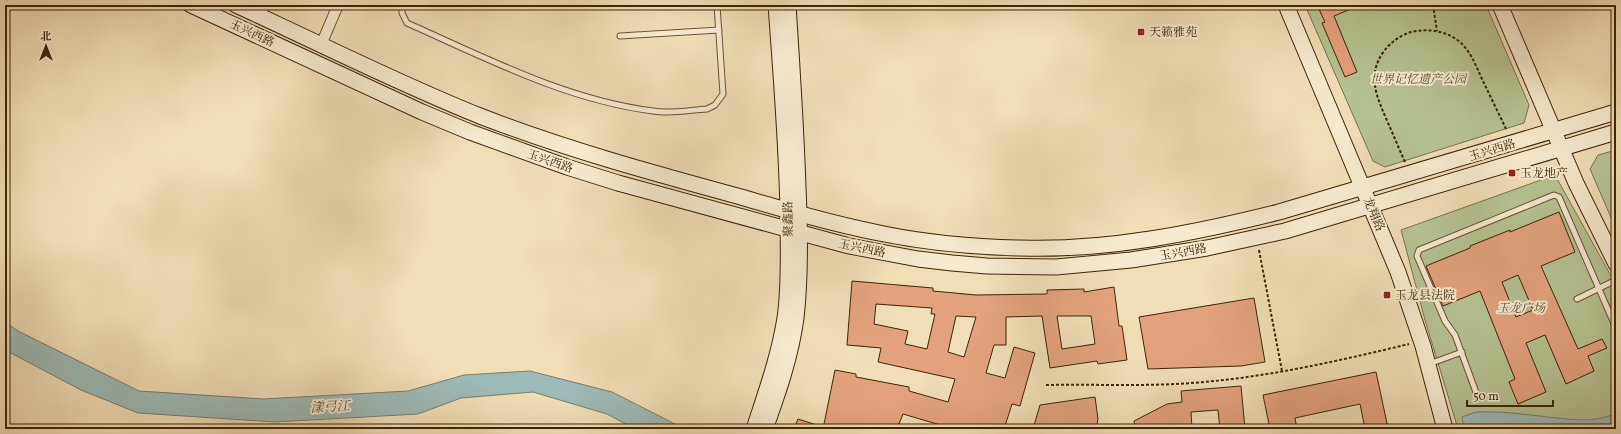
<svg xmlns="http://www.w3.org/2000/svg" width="1621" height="434" font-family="Vollkorn,'Noto Serif SC',serif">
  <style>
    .green { fill: #b6c291; stroke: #7a744c }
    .water { fill: #9ebab8; stroke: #777f71 }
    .building { fill: #e3a27c; stroke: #3d2606; fill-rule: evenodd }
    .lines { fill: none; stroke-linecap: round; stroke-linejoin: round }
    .lane-casing { stroke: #6a5432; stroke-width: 7 }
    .street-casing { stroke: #6a5432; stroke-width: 12 }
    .secondary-casing { stroke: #3d2606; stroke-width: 17 }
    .path { stroke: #3d2606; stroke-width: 2; stroke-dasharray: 3 2; stroke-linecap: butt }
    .lane { stroke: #f5ead0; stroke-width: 5 }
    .street { stroke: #f5ead0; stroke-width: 10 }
    .secondary { stroke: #f5ead0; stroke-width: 15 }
    .poi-dot { fill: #8f2418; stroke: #f5ead0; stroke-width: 1.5 }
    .labels { text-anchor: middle; stroke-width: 4; stroke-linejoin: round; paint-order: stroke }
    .poi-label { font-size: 12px; fill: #3d2606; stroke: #f5ead0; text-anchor: start }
    .street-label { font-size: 12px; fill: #3d2606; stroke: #f5ead0 }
    .park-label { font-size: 12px; font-style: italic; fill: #5b4d29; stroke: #f5ead0 }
    .water-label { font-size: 13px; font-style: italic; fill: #554b32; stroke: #f5ead0 }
  </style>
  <rect width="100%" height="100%" fill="#f0deb6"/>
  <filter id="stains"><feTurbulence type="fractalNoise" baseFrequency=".005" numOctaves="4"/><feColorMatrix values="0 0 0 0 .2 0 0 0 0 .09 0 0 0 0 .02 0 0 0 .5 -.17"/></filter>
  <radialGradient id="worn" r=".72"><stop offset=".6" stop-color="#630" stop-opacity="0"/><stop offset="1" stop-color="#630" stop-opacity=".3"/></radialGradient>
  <!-- green -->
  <g class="green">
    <polygon points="1305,5 1486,5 1529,105 1524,123 1385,167 1373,161"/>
    <polygon points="1616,150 1616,229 1590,169 1598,155"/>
    <polygon points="1555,175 1616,285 1616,429 1458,429 1425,320 1401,230"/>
  </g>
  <!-- water -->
  <g class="water">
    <polygon points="5,322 18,331 139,391 263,399 408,391 464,375 530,371 612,392 685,429 635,429 607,414 533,392 461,398 418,414 275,422 138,413 81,390 9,352 5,349"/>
    <path d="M 1476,412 C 1500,411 1523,414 1547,417 C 1570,419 1594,424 1616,413 L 1616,429 L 1464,429 L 1462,417 Z"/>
  </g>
  <!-- building -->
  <g class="building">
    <polygon points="1317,5 1360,5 1334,16 1357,72 1345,77 1322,23 1325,22"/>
    <path d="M 1559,212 L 1575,252 L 1541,266 L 1578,349 L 1602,339 L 1607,348 L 1588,356 L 1594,371 L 1566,384 L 1545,335 L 1526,343 L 1546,392 L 1518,404 L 1509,382 L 1515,379 L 1480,291 L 1443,306 L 1426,266 L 1470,248 L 1470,246 L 1510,230 L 1510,232 ZM 1518,275 L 1533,310 L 1516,317 L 1502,282 Z"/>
    <path d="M 852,281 L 933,288 L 933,291 L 976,295 L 1047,294 L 1047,290 L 1084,289 L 1084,292 L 1114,287 L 1119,326 L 1122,326 L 1127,360 L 1098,364 L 1097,361 L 1050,368 L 1042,316 L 1006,317 L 1006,345 L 994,345 L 986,373 L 1005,378 L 1014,347 L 1035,353 L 1020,406 L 1012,404 L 1004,429 L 962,429 L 948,425 L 947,427 L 903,414 L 897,429 L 823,429 L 835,370 L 856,374 L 856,377 L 909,387 L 909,391 L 948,402 L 955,379 L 878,362 L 881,348 L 847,345 ZM 876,304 L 932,308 L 931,314 L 935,314 L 927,349 L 905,344 L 908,331 L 874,324 ZM 956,316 L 976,317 L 964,357 L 948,352 ZM 1057,316 L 1091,316 L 1095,344 L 1062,349 Z"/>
    <polygon points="1254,298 1265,362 1241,366 1148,369 1139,317"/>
    <polygon points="1376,372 1388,428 1365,429 1360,404 1295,418 1297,429 1270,429 1263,395"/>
    <polygon points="1241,386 1245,429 1220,429 1218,410 1191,412 1192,429 1135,429 1134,421 1167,404 1182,402 1181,391"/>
    <polygon points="1095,397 1098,419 1096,429 1033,429 1040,405"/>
    <polygon points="798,419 823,427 823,429 794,429"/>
  </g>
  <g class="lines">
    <!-- lane casing -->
    <g class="lane-casing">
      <g id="lane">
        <path d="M 402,5 L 402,13 L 407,23 C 486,58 566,100 653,111 C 670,114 690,110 707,109 L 715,105 L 723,94 L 717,5"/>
        <polyline points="262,15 267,5"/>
        <polyline points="620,36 719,30"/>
        <polyline points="1577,299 1616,280"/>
        <polyline points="1429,364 1462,352"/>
        <polyline points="1477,395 1455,335 1445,321 1417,256 1419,250 1554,195 1559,197 1616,328"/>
      </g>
    </g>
    <!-- street casing -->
    <g class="street-casing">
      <polyline id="street" points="321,45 338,5"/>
    </g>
    <!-- secondary casing -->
    <g class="secondary-casing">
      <g id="secondary">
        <polyline points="191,5 422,112 470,132 567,167 618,183 849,246 918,259 952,263 987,266 1056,267 1131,260 1207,248 1285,231 1616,132"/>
        <path d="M 236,5 C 317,42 397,83 480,116 C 565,149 653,173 741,197 C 788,211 836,225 884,234 C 929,243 974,247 1020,248 C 1107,251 1195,233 1279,212 L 1616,112"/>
        <polyline points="1286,5 1398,272 1423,346 1445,429"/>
        <polyline points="1500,5 1576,183 1616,264"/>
        <path d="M 754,429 C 766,392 779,356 785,318 C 790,284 788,249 788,215 C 787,145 781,75 776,5"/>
        <path d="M 765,429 C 778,393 791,356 796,318 C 801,274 800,231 798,187 C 796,126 792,66 788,5"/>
      </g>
    </g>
    <!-- path -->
    <g class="path">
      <polyline points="1433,5 1437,31"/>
      <path d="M 1405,162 C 1399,149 1394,136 1388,123 C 1377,97 1366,76 1384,51 C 1391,42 1401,35 1411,32 C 1428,28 1447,31 1460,42 C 1471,52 1476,66 1482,79 C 1490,96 1499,114 1507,131"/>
      <polyline points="1259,250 1282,371"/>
      <path d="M 1046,385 C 1099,384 1152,387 1204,382 C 1273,376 1342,360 1409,344"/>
    </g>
    <!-- lane -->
    <use href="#lane" class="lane"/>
    <!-- street -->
    <use href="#street" class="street"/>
    <!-- secondary -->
    <use href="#secondary" class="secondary"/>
  </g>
  <!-- markers -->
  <g class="poi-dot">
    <rect x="1137" y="28" width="8" height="8" rx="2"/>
    <rect x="1508" y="169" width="8" height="8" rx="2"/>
    <rect x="1383" y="291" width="8" height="8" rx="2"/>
  </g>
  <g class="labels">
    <!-- poi labels -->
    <g class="poi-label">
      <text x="1149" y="36">天籁雅苑</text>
      <text x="1520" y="177">玉龙地产</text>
      <text x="1395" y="299">玉龙县法院</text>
    </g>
    <!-- street labels -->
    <g class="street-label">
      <text transform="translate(252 33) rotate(25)" y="4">玉兴西路</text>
      <text transform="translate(1492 150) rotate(-17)" y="4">玉兴西路</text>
      <text transform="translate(550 161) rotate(19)" y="4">玉兴西路</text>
      <text transform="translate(1374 214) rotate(67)" y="4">龙翔路</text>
      <text transform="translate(788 219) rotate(-91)" y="4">聚鑫路</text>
      <text transform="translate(862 248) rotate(12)" y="4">玉兴西路</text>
      <text transform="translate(1183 252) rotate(-10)" y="4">玉兴西路</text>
    </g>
    <!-- park labels -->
    <g class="park-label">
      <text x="1418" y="83">世界记忆遗产公园</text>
      <text x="1521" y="312">玉龙广场</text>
    </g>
    <!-- water labels -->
    <g class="water-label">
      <text transform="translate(330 406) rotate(-3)" y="5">漾弓江</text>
    </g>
  </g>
  <!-- margin -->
  <rect width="1621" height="434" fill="none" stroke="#f0deb6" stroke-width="20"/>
  <rect x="6" y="6" width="1609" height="422" fill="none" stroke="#3d2606" stroke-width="2"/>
  <rect x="10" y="10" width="1601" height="414" fill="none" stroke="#3d2606"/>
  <!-- north arrow -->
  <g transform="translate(46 46)" stroke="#f5ead0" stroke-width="3" paint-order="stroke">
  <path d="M0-3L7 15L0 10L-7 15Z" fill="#3d2606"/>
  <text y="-6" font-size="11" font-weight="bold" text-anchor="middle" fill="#3d2606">北</text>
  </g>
  <!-- scale -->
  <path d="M1467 400v6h86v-6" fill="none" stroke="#3d2606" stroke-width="2"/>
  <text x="1473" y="400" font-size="12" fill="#3d2606" stroke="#f5ead0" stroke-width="3" paint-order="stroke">50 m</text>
  <rect width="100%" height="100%" filter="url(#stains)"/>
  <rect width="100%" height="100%" fill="url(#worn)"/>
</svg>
